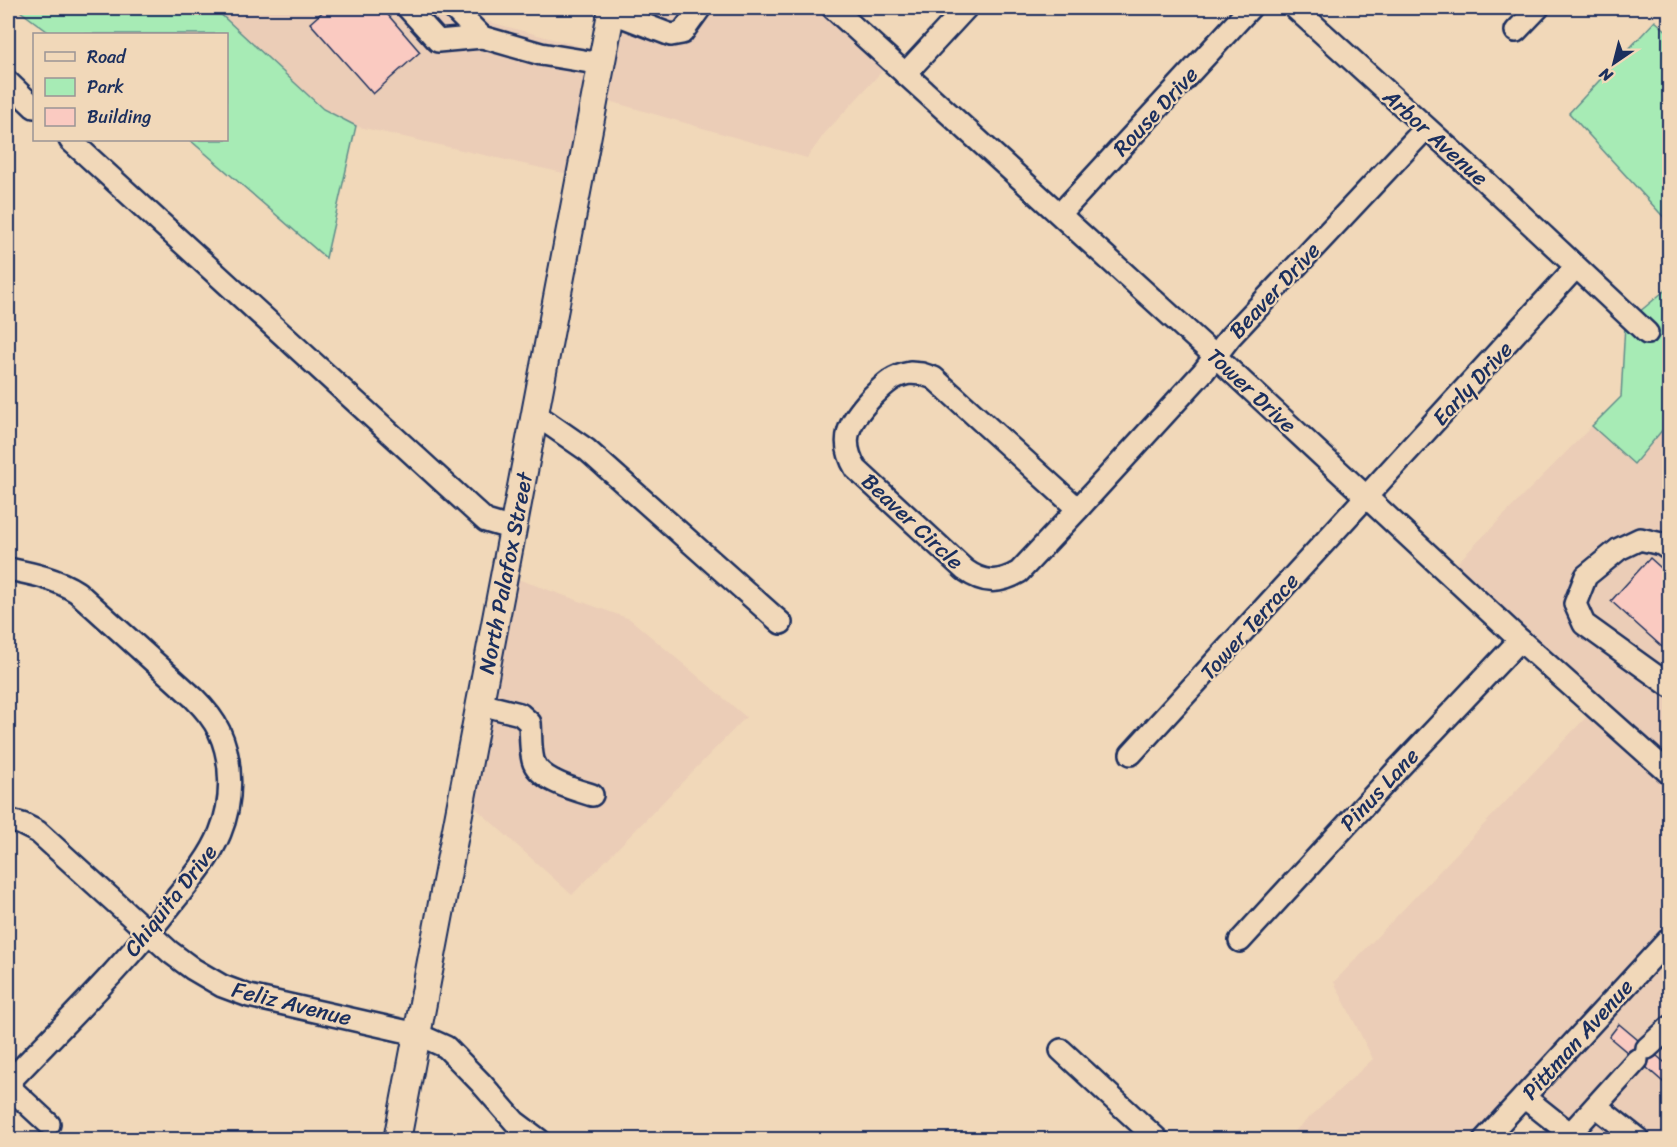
<svg xmlns="http://www.w3.org/2000/svg" width="1677" height="1147" font-family="Sriracha,sans-serif">
  <style>
    .built { fill: #ebcdb7 }
    .green { fill: #a7ebb5; stroke: #618d8a; stroke-width: 1.5 }
    .building { fill: #facac1; stroke: #1b2f5e; stroke-width: 1.5 }
    .lines { fill: none; stroke-linecap: round; stroke-linejoin: round }
    .minor-casing { stroke: #1b2f5e; stroke-width: 26 }
    .major-casing { stroke: #1b2f5e; stroke-width: 30 }
    .minor { stroke: #f1d8b9; stroke-width: 21 }
    .major { stroke: #f1d8b9; stroke-width: 26 }
    .labels { text-anchor: middle; stroke-width: 4.5; stroke-linejoin: round; paint-order: stroke }
    .street-label { font-size: 22px; fill: #1b2f5e; stroke: #f1d8b9 }
  </style>
  <rect width="100%" height="100%" fill="#f1d8b9"/>
  <filter id="ink" filterUnits="userSpaceOnUse"><feTurbulence type="fractalNoise" baseFrequency=".0167" numOctaves="2"/><feDisplacementMap in="SourceGraphic" scale="12" xChannelSelector="R" yChannelSelector="G"/><feConvolveMatrix kernelMatrix="1 2 1 2 8 2 1 2 1" color-interpolation-filters="sRGB"/></filter>
  <g filter="url(#ink)">
    <!-- built -->
    <g class="built">
      <polygon points="214,8 471,8 486,21 593,50 568,174 355,126 323,109"/>
      <polygon points="620,8 821,8 886,67 825,133 807,158 602,99"/>
      <polygon points="1669,422 1669,763 1454,566 1592,426 1634,464"/>
      <polygon points="512,577 630,619 746,717 572,895 469,802"/>
      <polygon points="1590,713 1669,785 1669,928 1475,1139 1285,1140 1373,1059 1334,982"/>
      <polygon points="1669,948 1669,1139 1591,1139 1535,1096"/>
    </g>
    <!-- green -->
    <g class="green">
      <polygon points="16,8 214,8 323,109 356,126 326,258 190,140 226,140 226,34 51,34"/>
      <polygon points="1655,21 1669,33 1669,223 1569,113"/>
      <polygon points="1669,287 1669,422 1634,464 1592,426 1621,397 1625,324 1647,343 1657,331 1638,313"/>
    </g>
    <!-- building -->
    <g class="building">
      <polygon points="327,8 382,8 420,52 373,94 310,23"/>
      <polygon points="1650,558 1670,576 1670,654 1611,601"/>
      <polygon points="1619,1024 1638,1040 1635,1048 1627,1052 1609,1037"/>
      <polygon points="1657,1056 1670,1067 1670,1088 1647,1068 1649,1060"/>
    </g>
    <g class="lines">
      <!-- minor casing -->
      <g class="minor-casing">
        <g id="minor">
          <polyline points="408,8 438,41 482,37 541,54 602,64"/>
          <polyline points="453,8 482,37"/>
          <polyline points="833,8 1215,356 1520,640 1670,774"/>
          <polyline points="1295,8 1484,180 1647,333"/>
          <polyline points="611,12 671,35 682,33 700,8"/>
          <polyline points="1516,31 1538,8"/>
          <polyline points="905,74 966,8"/>
          <polyline points="8,82 34,107"/>
          <polyline points="70,140 486,521 513,529"/>
          <polyline points="1060,214 1250,8"/>
          <path d="M 910,373 L 922,374 L 934,378 L 1078,509 L 1019,572 C 999,584 983,583 965,570 L 856,469 C 838,439 850,421 871,398 C 884,385 892,376 910,373 Z"/>
          <polyline points="535,414 587,450 781,623"/>
          <polyline points="1078,509 1204,371 1230,337 1426,128"/>
          <polyline points="1670,550 1661,544 1640,539 1619,549 1586,576 1575,604 1584,624 1670,686"/>
          <path d="M 8,569 C 33,574 55,578 77,592 L 194,698 C 204,708 213,718 219,731 C 233,761 233,802 220,833 C 210,858 191,880 174,901 C 124,966 64,1024 8,1083"/>
          <path d="M 480,704 L 520,714 L 530,723 C 531,735 530,748 533,760 C 538,780 575,790 592,795"/>
          <polyline points="1131,754 1576,267"/>
          <polyline points="8,820 22,824 38,832 170,952 193,969 222,986 249,996 417,1034 446,1047 481,1083 515,1122 539,1140"/>
          <polyline points="1240,941 1397,770 1520,640"/>
          <polyline points="1647,1048 1670,1027"/>
          <polyline points="1061,1050 1158,1140"/>
          <polyline points="8,1086 49,1124"/>
          <polyline points="1524,1097 1578,1140"/>
          <polyline points="1596,1106 1639,1140"/>
          <polyline points="1570,1134 1637,1060"/>
          <polyline points="1484,1140 1670,938"/>
        </g>
      </g>
      <!-- major casing -->
      <g class="major-casing">
        <polyline id="major" points="397,1140 612,8"/>
      </g>
      <!-- minor -->
      <use href="#minor" class="minor"/>
      <!-- major -->
      <use href="#major" class="major"/>
    </g>
  </g>
  <g class="labels">
    <!-- street labels -->
    <g class="street-label">
      <text transform="translate(1155 111) rotate(-47)" y="8">Rouse Drive</text>
      <text transform="translate(1436 137) rotate(42)" y="8">Arbor Avenue</text>
      <text transform="translate(1274 290) rotate(-47)" y="8">Beaver Drive</text>
      <text transform="translate(1472 383) rotate(-47)" y="8">Early Drive</text>
      <text transform="translate(1252 390) rotate(43)" y="8">Tower Drive</text>
      <text transform="translate(913 521) rotate(43)" y="8">Beaver Circle</text>
      <text transform="translate(505 573) rotate(-79)" y="8">North Palafox Street</text>
      <text transform="translate(1249 626) rotate(-48)" y="8">Tower Terrace</text>
      <text transform="translate(1379 789) rotate(-47)" y="8">Pinus Lane</text>
      <text transform="translate(170 900) rotate(-52)" y="8">Chiquita Drive</text>
      <text transform="translate(292 1003) rotate(14)" y="8">Feliz Avenue</text>
      <text transform="translate(1577 1039) rotate(-48)" y="8">Pittman Avenue</text>
    </g>
  </g>
  <!-- margin -->
  <rect width="1677" height="1147" fill="none" stroke="#f1d8b9" stroke-width="30"/>
  <rect x="15" y="15" width="1647" height="1117" fill="none" stroke="#1b2f5e" stroke-width="2" filter="url(#ink)"/>
  <!-- legend -->
  <rect x="33" y="33" width="195" height="108" fill="#f1d8b9" stroke="#9b9495" stroke-width="1.5"/>
  <rect x="45" y="52" width="30" height="9" fill="#f1d8b9" stroke="#9b9495" stroke-width="1.5"/>
  <text x="87" y="63" font-size="18" fill="#1b2f5e">Road</text>
  <rect x="45" y="78" width="30" height="18" fill="#a7ebb5" stroke="#9b9495" stroke-width="1.5"/>
  <text x="87" y="93" font-size="18" fill="#1b2f5e">Park</text>
  <rect x="45" y="108" width="30" height="18" fill="#facac1" stroke="#9b9495" stroke-width="1.5"/>
  <text x="87" y="123" font-size="18" fill="#1b2f5e">Building</text>
  <!-- north arrow -->
  <g transform="translate(1614 63) rotate(215)" stroke="#f1d8b9" stroke-width="4.5" paint-order="stroke">
  <path d="M0-4.5L10 22L0 15L-10 22Z" fill="#1b2f5e"/>
  <text y="-9" font-size="16" font-weight="bold" text-anchor="middle" fill="#1b2f5e">N</text>
  </g>
</svg>
